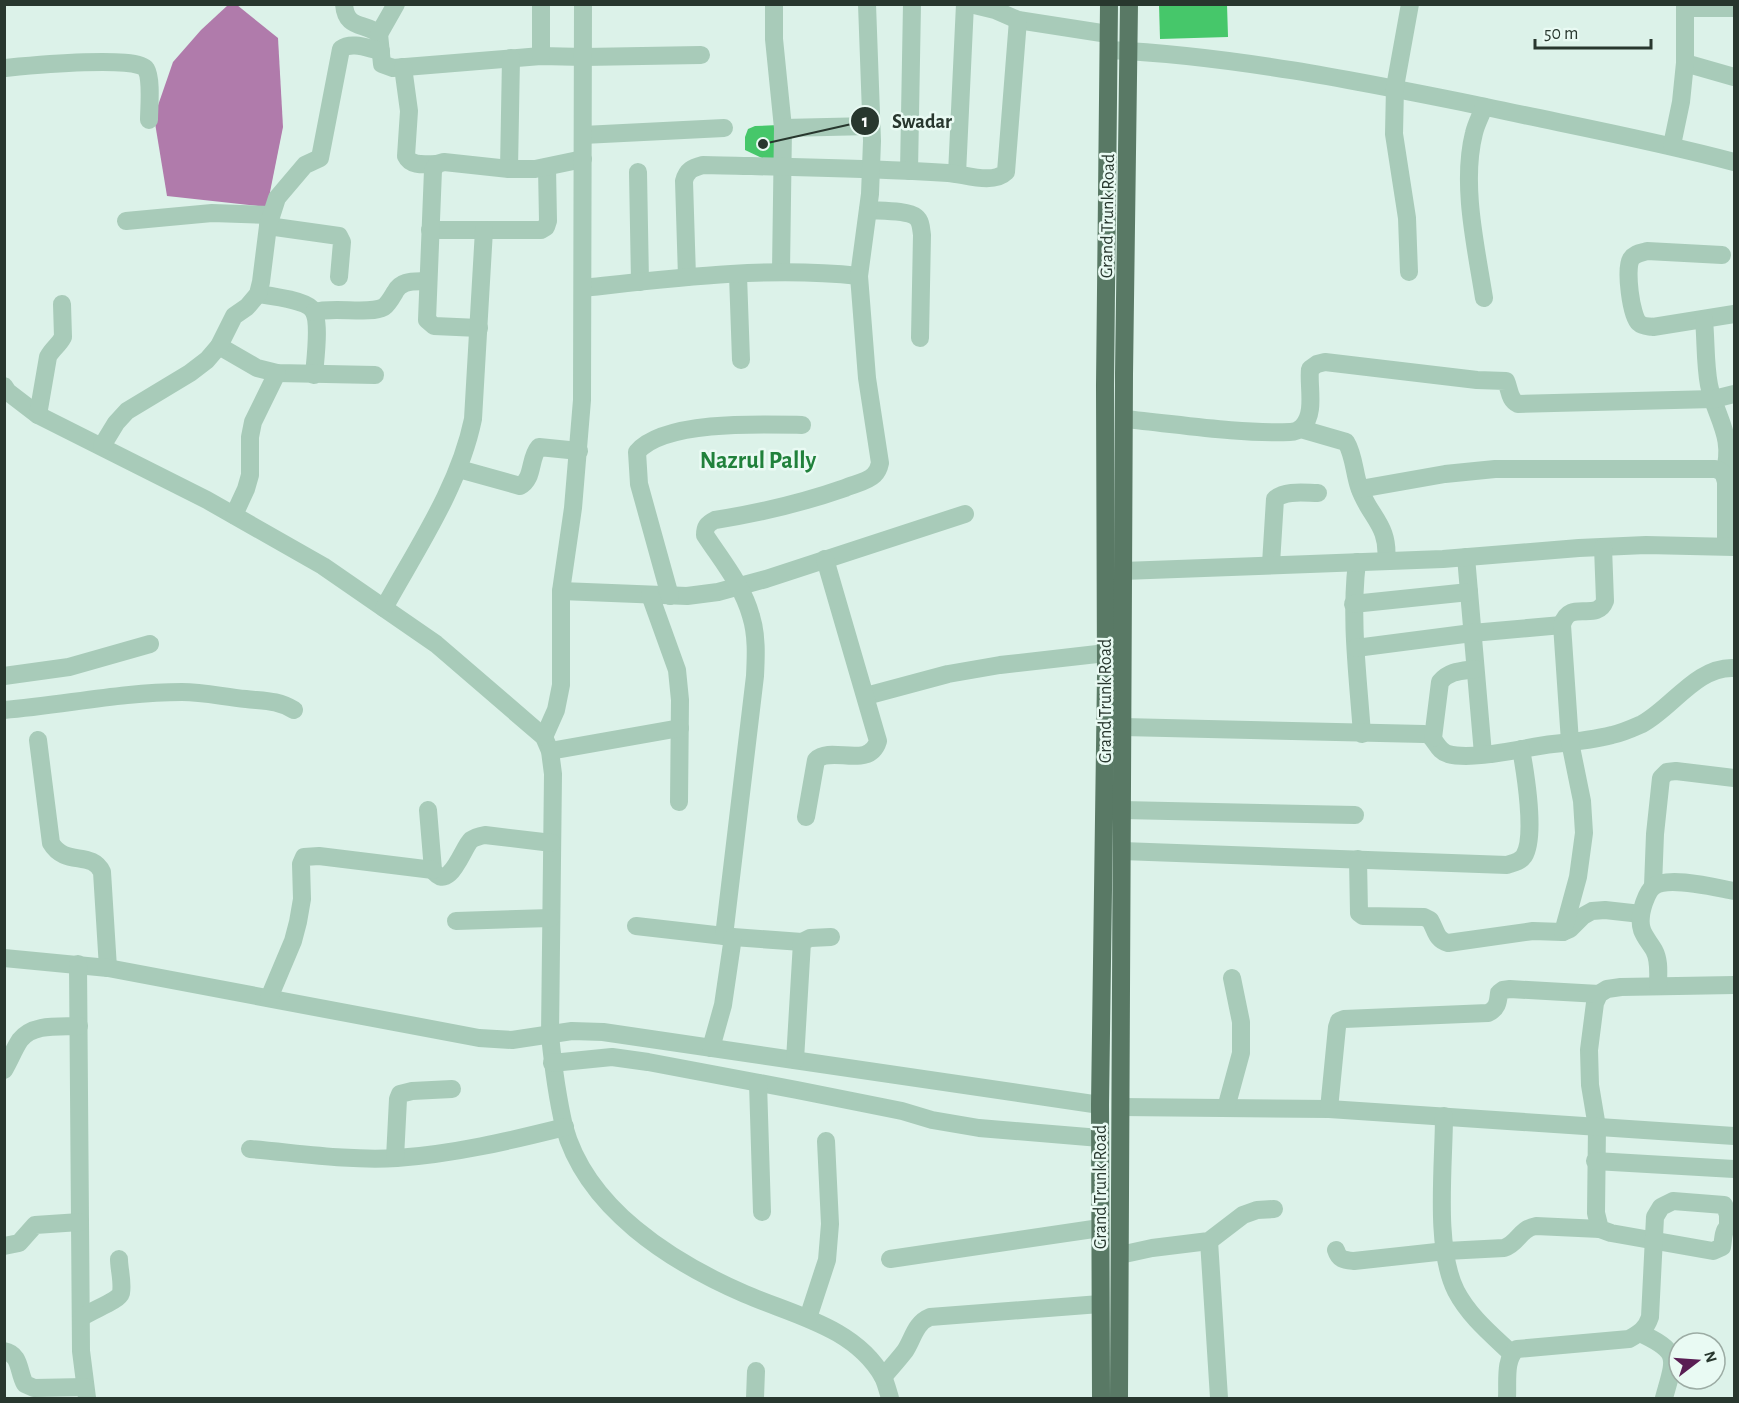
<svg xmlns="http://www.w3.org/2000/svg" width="1739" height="1403" font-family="'Alegreya Sans',sans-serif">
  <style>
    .water { fill: #b07bab }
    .building { fill: #46c76a }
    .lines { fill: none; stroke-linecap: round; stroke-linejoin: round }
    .minor { stroke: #a8cbb9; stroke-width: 18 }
    .major { stroke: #597965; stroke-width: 18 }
    .labels { text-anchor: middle; stroke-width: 5; stroke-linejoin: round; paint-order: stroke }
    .street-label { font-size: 18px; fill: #28372e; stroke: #e9faf3 }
    .district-label { font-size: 24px; font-weight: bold; fill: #20813b; stroke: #e9faf3 }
    .leader { fill: none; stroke: #28372e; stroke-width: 2 }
    .callout-dot { fill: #28372e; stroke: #e9faf3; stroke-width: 2 }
    .mark-label { font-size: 18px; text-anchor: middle; font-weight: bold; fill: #fff }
    .callout-label { font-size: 20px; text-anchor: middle; font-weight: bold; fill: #28372e; stroke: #e9faf3; stroke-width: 5; stroke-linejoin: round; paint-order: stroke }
  </style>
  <rect width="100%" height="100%" fill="#dcf2e9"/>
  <!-- water -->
  <polygon class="water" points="228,5 237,5 278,38 283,127 267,207 167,196 154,117 173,62 201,30"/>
  <!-- building -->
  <g class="building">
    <polygon points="1159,4 1227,4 1228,37 1160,39"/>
    <polygon points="779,125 781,158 764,159 745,150 745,137 748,129 755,126"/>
  </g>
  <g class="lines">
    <!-- minor -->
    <g class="minor">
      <path d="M 344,4 C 346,30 364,22 379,34 L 382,64 L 393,68 L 541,56 L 584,57 L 701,55"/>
      <polyline points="541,4 541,56"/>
      <polyline points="774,4 774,39 783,128 781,271"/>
      <polyline points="970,4 995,10 1018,20 1108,34"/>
      <polyline points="1685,8 1734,8"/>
      <polyline points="379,34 396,4"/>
      <path d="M 1109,50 C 1236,56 1362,82 1486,107 C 1569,125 1652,140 1734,162"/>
      <polyline points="1685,63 1734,77"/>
      <path d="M 403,67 L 409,111 L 406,156 C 411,167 426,164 437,164"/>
      <path d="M 4,68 C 26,66 137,55 146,69 C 152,79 149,108 149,120"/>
      <polyline points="783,128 871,126"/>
      <polyline points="583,135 724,128"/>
      <polyline points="1672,145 1681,102 1685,63 1685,4"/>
      <polyline points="509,169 511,58"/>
      <polyline points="909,171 912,4"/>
      <polyline points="638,172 640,282"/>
      <polyline points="957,174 965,4"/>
      <path d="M 868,210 C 880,211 908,210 916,217 C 921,221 921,228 922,235 L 920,338"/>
      <polyline points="126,221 212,213 271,215"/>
      <polyline points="268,226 339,236 342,242 339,277"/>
      <polyline points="430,230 541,230 546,227 548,221 547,167"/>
      <path d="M 1722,255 L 1647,251 C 1641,253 1635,253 1631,259 C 1625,269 1631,316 1639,323 C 1643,327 1648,326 1653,327 L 1734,314"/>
      <polyline points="1409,272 1407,218 1394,134 1395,87 1410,4"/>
      <polyline points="738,275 741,360"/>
      <path d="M 687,277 L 684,181 C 687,170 692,168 703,165 C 785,167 866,168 948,173 C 964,174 993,185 1006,172 L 1018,20"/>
      <path d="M 583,288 C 674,278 767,266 859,276"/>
      <path d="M 258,294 C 271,296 304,300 312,309 C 321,319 315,361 314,375"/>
      <path d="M 1484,298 C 1476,247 1461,184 1474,133 C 1476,124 1481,115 1484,107"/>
      <path d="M 314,312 C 334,306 369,315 384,307 C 389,303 392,297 395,292 C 401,279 416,282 428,281"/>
      <path d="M 1704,320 C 1706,341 1705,364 1709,385 C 1716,419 1735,436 1724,474"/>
      <polyline points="479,328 434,326 427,320 433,170 437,164 444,162 509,169 535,169 583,159"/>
      <polyline points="219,346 257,368 277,373 375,375"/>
      <path d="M 4,386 L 8,392 L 38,415 L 207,500 L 323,566 L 436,644 L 544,737 L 550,751 L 553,774 L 550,1035 C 553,1065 557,1096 564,1126 C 586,1208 671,1262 745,1294 C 793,1315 855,1327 883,1377 C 886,1383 888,1392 890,1398"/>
      <path d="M 38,415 L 48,357 C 52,349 59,345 63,337 L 62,304"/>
      <path d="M 1124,419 C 1178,424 1236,434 1290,432 C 1294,432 1299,430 1302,427 C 1316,414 1308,386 1310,369 L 1317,364 L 1325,362 L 1477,380 L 1506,381 C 1510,390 1509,400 1518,404 L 1714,399 L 1734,394"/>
      <path d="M 1301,429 L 1346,442 C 1354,455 1354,472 1359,487 C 1369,517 1390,525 1386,561"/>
      <path d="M 102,446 L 116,423 L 127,411 L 190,373 L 207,360 L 219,346 L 234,316 L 247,307 L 258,294 L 261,282 L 268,226 L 277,198 L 305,165 L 320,158 L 341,49 C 352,41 369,49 381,51"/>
      <path d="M 459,469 L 520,486 C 534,479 529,458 539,447 L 579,451"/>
      <path d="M 1360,489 L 1445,474 L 1495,469 L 1715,469 C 1723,471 1724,474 1726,482 L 1726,546"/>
      <polyline points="234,515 246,489 250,475 250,437 253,422 277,373"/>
      <polyline points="1466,557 1483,754"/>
      <path d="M 1357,562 C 1350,619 1358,676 1362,734"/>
      <path d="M 1271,564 L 1275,499 C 1286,490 1305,493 1318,493"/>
      <polyline points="1123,571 1443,559 1579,548 1646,545 1734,547"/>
      <polyline points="561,591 687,596 718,592 766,579 965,514"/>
      <polyline points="650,595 677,670 680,700 679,802"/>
      <path d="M 670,596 L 639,484 L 637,452 C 664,420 762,424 802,425"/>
      <polyline points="1353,604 1469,592"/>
      <path d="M 384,608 C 417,548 459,487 473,419 L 484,230"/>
      <polyline points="1356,648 1472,633 1562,625"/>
      <polyline points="4,676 69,667 150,644"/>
      <polyline points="866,696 948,674 1000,665 1106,653"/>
      <path d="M 4,710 C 64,705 122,692 182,692 C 204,692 224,697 246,699 C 264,701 278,700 294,710"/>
      <path d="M 1123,727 L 1424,734 L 1429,735 C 1437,742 1438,751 1448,754 C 1474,761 1526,747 1553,744 C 1573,742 1593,740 1612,735 C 1622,733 1633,728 1642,724 C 1672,708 1697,666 1734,668"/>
      <polyline points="544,737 556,710 561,685 561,591 573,508 582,400 583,4"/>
      <path d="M 1433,738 L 1440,682 C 1449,671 1461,671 1475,669"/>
      <path d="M 38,740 L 51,843 C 65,867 92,850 102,872 L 108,968"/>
      <polyline points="550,751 680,728"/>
      <path d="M 428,810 L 433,870 C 449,894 463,847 471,840 C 475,837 480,836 485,835 L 552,843"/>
      <polyline points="1122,810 1355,815"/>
      <path d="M 806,817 L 816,760 C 831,745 869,770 878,741 L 825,559"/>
      <path d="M 1122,851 L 1507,865 C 1513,863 1520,862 1524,856 C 1536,837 1525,771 1521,749"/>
      <path d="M 1358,859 L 1359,913 L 1363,916 L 1424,917 L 1430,920 C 1436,930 1436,940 1448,943 L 1533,931 L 1563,932 L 1570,929 L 1583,916 L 1592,911 L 1605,910 L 1641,914"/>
      <polyline points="1653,886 1655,834 1661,778 1667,772 1676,771 1734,778"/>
      <polyline points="456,921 551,918"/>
      <polyline points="636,926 733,937 802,942"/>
      <path d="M 1563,932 L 1578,877 L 1584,833 L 1582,801 L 1570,742 L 1562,625 C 1569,598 1597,623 1605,601 L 1603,547"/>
      <path d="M 724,936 L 755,676 C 756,656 757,635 751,616 C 743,586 722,561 705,535 C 705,527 707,524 715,520 C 759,513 802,503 845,488 C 854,484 867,482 874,475 C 878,471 879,468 880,463 L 867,378 L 859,276 L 870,194 L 872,141 L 867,4"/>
      <polyline points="4,958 108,968 479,1038 512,1040 572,1031 603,1032 1100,1105"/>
      <polyline points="78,964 81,1351 87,1398"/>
      <path d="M 1734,985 L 1621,987 L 1607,989 L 1599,994 L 1595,1003 L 1589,1050 L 1590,1085 L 1597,1127 L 1596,1213 L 1600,1229 L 1611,1233 L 1713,1251 L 1722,1247 C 1724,1237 1722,1226 1734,1225"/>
      <path d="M 1658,986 C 1658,974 1660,961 1654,950 C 1650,943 1645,938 1642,930 C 1639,921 1641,912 1644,903 C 1646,898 1648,891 1653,887 C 1667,875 1717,888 1734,891"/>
      <polyline points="269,998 293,941 298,922 302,899 301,864 304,857 319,856 433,870"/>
      <polyline points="711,1048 723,1005 733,937"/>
      <polyline points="795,1060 802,942 810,938 831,937"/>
      <polyline points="552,1063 612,1057 648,1062 797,1090 902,1111 932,1120 979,1128 1100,1138"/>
      <path d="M 4,1070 C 10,1060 14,1049 20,1040 C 33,1023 60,1027 79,1026"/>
      <polyline points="758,1083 762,1212"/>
      <polyline points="1121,1107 1329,1109 1734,1136"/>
      <polyline points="1226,1108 1241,1053 1241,1022 1232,978"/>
      <path d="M 1329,1109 L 1337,1027 L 1339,1021 L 1344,1019 L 1488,1013 C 1497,1009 1498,1003 1499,993 L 1503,990 L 1510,989 L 1599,994"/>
      <path d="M 1444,1116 C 1444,1165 1434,1247 1456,1291 C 1469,1316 1491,1334 1511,1353"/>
      <path d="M 250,1149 C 298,1153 349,1161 397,1158 C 454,1154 509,1141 565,1127"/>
      <polyline points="395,1158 398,1099 400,1094 412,1091 452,1089"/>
      <polyline points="1595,1161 1734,1169"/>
      <polyline points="1209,1241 1219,1398"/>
      <polyline points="4,1246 19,1243 35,1225 80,1222"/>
      <path d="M 1336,1250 C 1339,1260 1344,1260 1354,1261 L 1446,1251 L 1504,1248 C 1519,1243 1519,1229 1536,1226 L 1600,1229"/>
      <polyline points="1120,1255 1152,1248 1209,1241 1243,1215 1257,1210 1274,1209"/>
      <polyline points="890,1259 1100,1228"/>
      <path d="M 81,1318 C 91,1310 119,1301 121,1293 C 123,1282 119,1269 119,1259"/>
      <polyline points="808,1318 827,1260 830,1224 826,1141"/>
      <path d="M 1640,1333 C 1681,1352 1675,1358 1664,1398"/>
      <path d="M 4,1351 C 21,1354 18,1372 25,1384 L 34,1388 L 85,1387"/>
      <path d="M 883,1377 C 890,1369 898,1360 905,1351 C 913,1339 915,1323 930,1317 L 1100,1304"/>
      <polyline points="755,1398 756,1371"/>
      <path d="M 1507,1398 C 1508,1383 1504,1358 1517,1349 L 1629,1339 C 1640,1333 1646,1329 1650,1317 L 1655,1217 L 1661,1207 L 1673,1201 L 1724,1205 L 1728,1214 L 1728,1226"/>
    </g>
    <!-- major -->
    <g class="major">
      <polyline points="1101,1398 1100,1105 1106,676 1105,386 1109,4"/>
      <polyline points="1119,1398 1124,374 1129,4"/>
    </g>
  </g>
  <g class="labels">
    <!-- street labels -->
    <g class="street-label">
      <text transform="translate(1107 216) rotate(-89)" y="6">Grand Trunk Road</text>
      <text transform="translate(1105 701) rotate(-90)" y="6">Grand Trunk Road</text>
      <text transform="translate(1100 1187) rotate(-90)" y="6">Grand Trunk Road</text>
    </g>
    <!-- district labels -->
    <g class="district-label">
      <text x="758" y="468">Nazrul Pally</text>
    </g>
  </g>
  <!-- callouts -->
  <path class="leader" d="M763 144L865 121"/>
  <g class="callout-dot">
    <circle cx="763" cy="144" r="6"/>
    <circle cx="865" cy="121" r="15"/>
  </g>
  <g class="mark-label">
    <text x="865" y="127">1</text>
  </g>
  <g class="callout-label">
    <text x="922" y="128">Swadar</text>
  </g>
  <!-- border -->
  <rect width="1739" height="1403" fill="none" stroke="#28372e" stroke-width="12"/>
  <!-- north arrow -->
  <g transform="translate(1697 1361) rotate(73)"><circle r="28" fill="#e9faf3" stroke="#9caca4" stroke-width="1.5"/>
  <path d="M0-4.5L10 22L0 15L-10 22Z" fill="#591d53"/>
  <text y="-9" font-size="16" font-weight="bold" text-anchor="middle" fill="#28372e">N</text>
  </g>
  <!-- scale -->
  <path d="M1535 39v9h116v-9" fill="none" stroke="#28372e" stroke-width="3"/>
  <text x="1544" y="39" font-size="18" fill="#28372e" stroke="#e9faf3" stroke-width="4.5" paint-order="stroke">50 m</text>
</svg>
